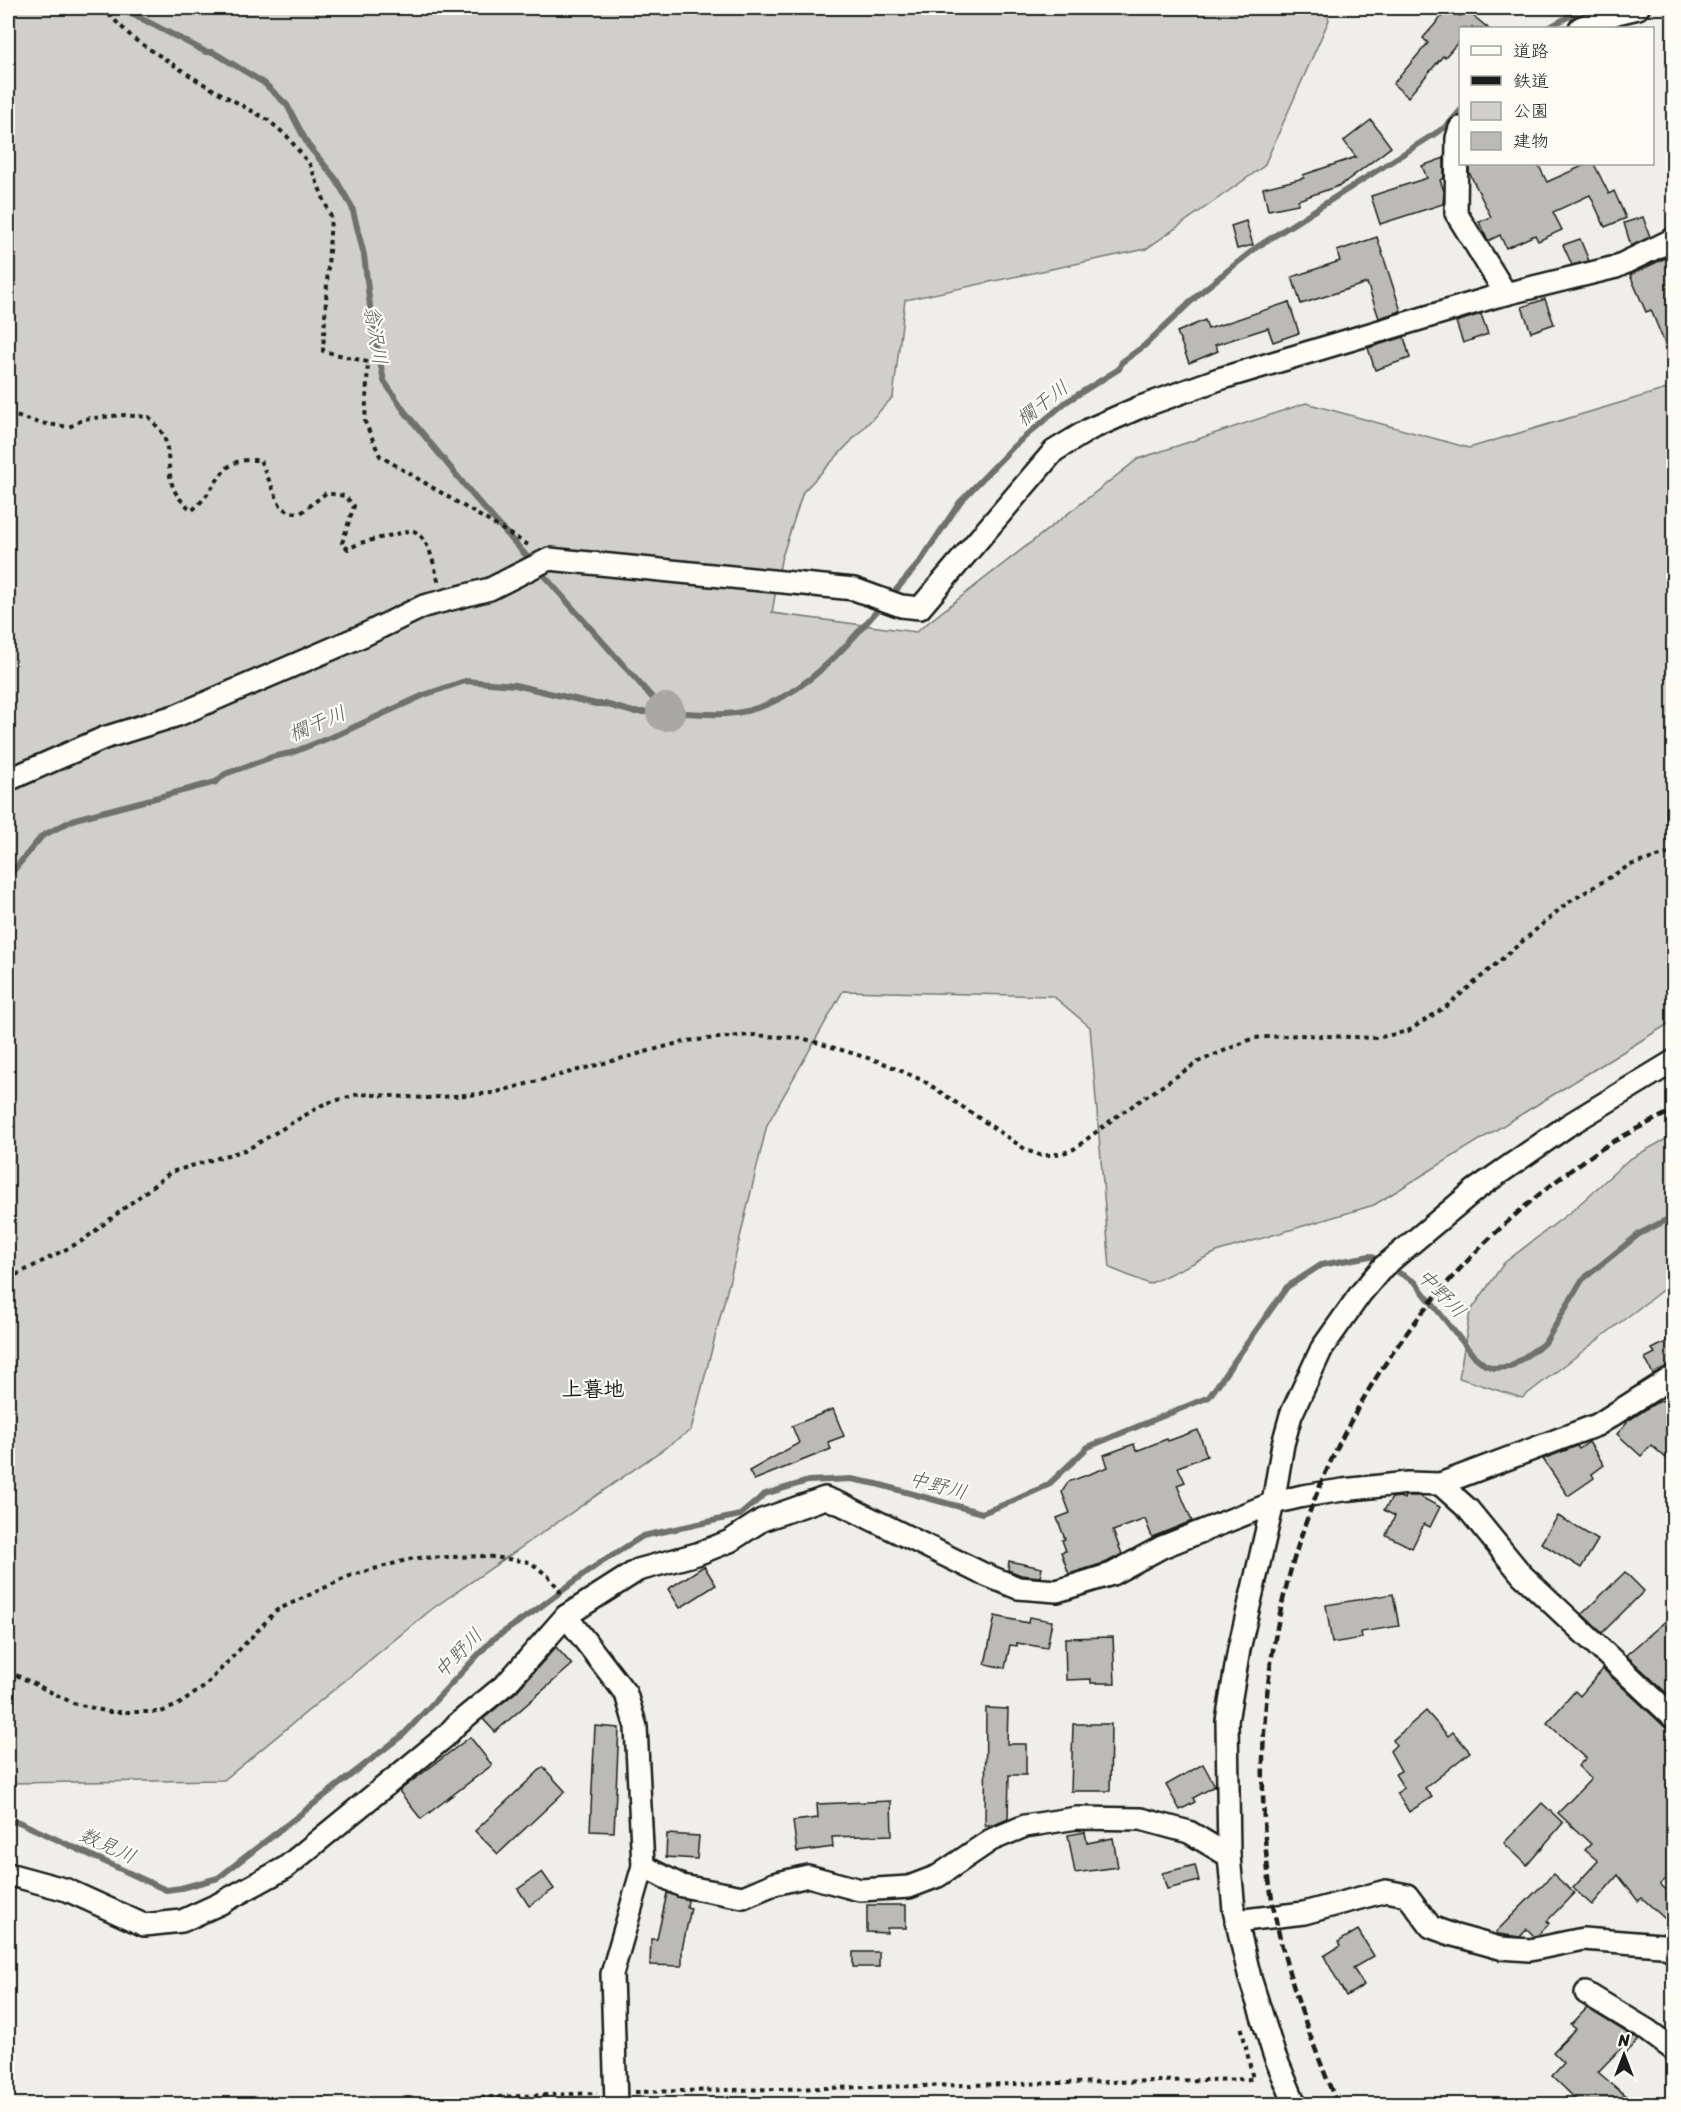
<svg xmlns="http://www.w3.org/2000/svg" width="1681" height="2112" font-family="Sriracha,'Klee One',sans-serif">
  <style>
    .green { fill: #d0cfcc; stroke: #767674; stroke-width: 1.5 }
    .lines { fill: none; stroke-linecap: round; stroke-linejoin: round }
    .stream { stroke: #706f6d; stroke-width: 6 }
    .river { stroke: #a8a7a3; stroke-width: 38 }
    .building { fill: #bbbab6; stroke: #1c1c1c; stroke-width: 1.5 }
    .minor-casing { stroke: #1c1c1c; stroke-width: 26 }
    .path { stroke: #1c1c1c; stroke-width: 4; stroke-dasharray: 4.5 4.5; stroke-linecap: butt }
    .minor { stroke: #fdfcf7; stroke-width: 21 }
    .rail { stroke: #1c1c1c; stroke-width: 4.5; stroke-dasharray: 9 4.5; stroke-linecap: butt }
    .labels { text-anchor: middle; stroke-width: 4.5; stroke-linejoin: round; paint-order: stroke }
    .water-label { font-size: 20px; font-style: italic; fill: #5b5b59; stroke: #fdfcf7 }
    .quarter-label { font-size: 21px; font-weight: bold; fill: #1c1c1c; stroke: #fdfcf7 }
  </style>
  <rect width="100%" height="100%" fill="#f0eeea"/>
  <filter id="ink" filterUnits="userSpaceOnUse"><feTurbulence type="fractalNoise" baseFrequency=".0167" numOctaves="2"/><feDisplacementMap in="SourceGraphic" scale="12" xChannelSelector="R" yChannelSelector="G"/><feConvolveMatrix kernelMatrix="1 2 1 2 8 2 1 2 1" color-interpolation-filters="sRGB"/></filter>
  <g filter="url(#ink)">
    <!-- green -->
    <g class="green">
      <polygon points="8,8 1325,8 1329,20 1264,166 1146,249 905,300 893,397 803,492 781,560 772,613 916,632 1138,459 1306,403 1469,448 1673,387 1673,1021 1374,1205 1219,1251 1149,1284 1110,1268 1090,1027 1053,996 843,991 767,1125 730,1279 691,1430 432,1609 224,1780 8,1783"/>
      <polygon points="1673,1135 1673,1282 1522,1398 1459,1378 1470,1312 1504,1263 1573,1210 1628,1160"/>
    </g>
    <g class="lines">
      <!-- stream -->
      <g class="stream">
        <polyline points="121,8 206,52 213,52 264,83 287,105 308,145 335,178 352,207 364,255 372,323 384,381 405,412 476,499 665,712"/>
        <polyline points="1548,28 1584,8"/>
        <polyline points="890,597 920,562 960,502 1014,446 1066,402 1119,369 1122,362 1144,346 1201,292 1257,247 1447,126 1460,111"/>
        <path d="M 666,712 C 685,713 706,715 725,714 C 793,711 842,651 883,604"/>
        <polyline points="8,881 9,876 42,836 75,819 216,782 225,774 272,757 291,753 339,734 424,695 465,681 515,685 596,704 605,704 633,712 665,712"/>
        <polyline points="1389,1267 1415,1282 1473,1355 1485,1365 1494,1368 1510,1367 1545,1343 1582,1280 1639,1234 1674,1216"/>
        <polyline points="8,1822 19,1822 166,1890 181,1888 218,1878 404,1734 492,1640 536,1610 594,1567 643,1536 740,1515 765,1494 808,1481 851,1479 877,1484 982,1513 1013,1501 1048,1485 1088,1447 1209,1397 1287,1287 1321,1265 1370,1256 1381,1262"/>
      </g>
      <!-- river -->
      <polyline class="river" points="665,712 666,712"/>
    </g>
    <!-- building -->
    <g class="building">
      <polygon points="1449,8 1460,16 1465,9 1488,28 1461,28 1461,39 1445,57 1443,56 1408,97 1393,84 1428,43 1423,38"/>
      <polygon points="1371,120 1391,147 1341,185 1298,200 1298,204 1268,210 1263,188 1304,178 1303,175 1356,157 1344,141"/>
      <polygon points="1444,158 1444,178 1440,180 1444,191 1443,204 1380,224 1371,196 1427,178 1422,166"/>
      <polygon points="1469,164 1538,164 1547,182 1587,164 1594,164 1609,194 1614,191 1626,218 1605,227 1590,195 1553,212 1562,230 1538,241 1535,235 1506,248 1500,235 1488,241 1479,222 1491,217 1469,172"/>
      <polygon points="1643,217 1650,237 1631,246 1624,223"/>
      <polygon points="1246,221 1253,245 1237,249 1231,226"/>
      <polygon points="1377,237 1401,311 1379,318 1367,283 1301,304 1292,277 1340,261 1337,251"/>
      <polygon points="1580,239 1589,261 1572,265 1563,245"/>
      <polygon points="1674,254 1674,364 1673,364 1651,310 1646,312 1630,275"/>
      <polygon points="1545,299 1554,324 1531,332 1522,307"/>
      <polygon points="1289,302 1299,333 1273,342 1268,328 1215,345 1218,351 1189,363 1177,332 1205,320 1208,329"/>
      <polygon points="1481,314 1488,334 1463,343 1456,322"/>
      <polygon points="1404,337 1410,358 1375,370 1368,348"/>
      <polygon points="1674,1338 1674,1363 1653,1374 1645,1358 1655,1353 1652,1349"/>
      <polygon points="1674,1391 1674,1450 1666,1458 1651,1445 1641,1456 1617,1434 1627,1423 1626,1422 1654,1404 1666,1399 1665,1397"/>
      <polygon points="833,1409 844,1436 828,1442 831,1449 754,1480 749,1471 799,1443 792,1426"/>
      <polygon points="1198,1430 1207,1456 1178,1467 1185,1482 1177,1485 1192,1521 1152,1537 1145,1519 1113,1531 1122,1554 1107,1562 1069,1574 1061,1552 1066,1551 1062,1540 1065,1539 1057,1518 1070,1513 1062,1492 1068,1482 1108,1467 1104,1455 1134,1444 1136,1451 1167,1439 1168,1441"/>
      <polygon points="1589,1442 1604,1465 1592,1474 1594,1478 1568,1496 1543,1459 1577,1446 1579,1449"/>
      <polygon points="1405,1496 1419,1496 1440,1507 1430,1527 1424,1524 1412,1548 1386,1535 1395,1516 1384,1510 1392,1498 1400,1497 1404,1499"/>
      <polygon points="1558,1516 1598,1540 1581,1568 1541,1543"/>
      <polygon points="1009,1561 1042,1568 1040,1577 1021,1575 1008,1570"/>
      <polygon points="704,1566 716,1585 680,1608 668,1589"/>
      <polygon points="1625,1572 1644,1591 1602,1633 1582,1614"/>
      <polygon points="1393,1594 1399,1626 1361,1632 1362,1638 1332,1643 1326,1605"/>
      <polygon points="1674,1614 1674,1700 1626,1655"/>
      <polygon points="995,1616 1028,1623 1029,1617 1052,1621 1047,1648 1017,1643 1017,1646 1010,1645 1005,1668 985,1664"/>
      <polygon points="1113,1637 1115,1683 1091,1683 1091,1679 1066,1680 1065,1638"/>
      <polygon points="556,1647 572,1665 495,1732 483,1719 516,1692"/>
      <polygon points="1603,1669 1665,1727 1674,1730 1674,1873 1660,1884 1674,1897 1674,1908 1664,1918 1642,1898 1638,1901 1618,1875 1592,1905 1573,1888 1598,1861 1585,1850 1591,1844 1558,1813 1591,1779 1578,1766 1586,1758 1547,1723 1575,1691 1580,1696"/>
      <polygon points="986,1708 1008,1709 1007,1744 1026,1744 1026,1775 1009,1775 1008,1819 994,1825 985,1825"/>
      <polygon points="1426,1711 1448,1736 1453,1732 1470,1752 1425,1788 1432,1797 1409,1812 1397,1793 1404,1788 1395,1774 1401,1771 1390,1751 1396,1745 1393,1740"/>
      <polygon points="1073,1724 1111,1724 1110,1791 1071,1791"/>
      <polygon points="595,1726 619,1728 614,1832 590,1831"/>
      <polygon points="470,1737 492,1765 421,1819 399,1791"/>
      <polygon points="1203,1764 1215,1786 1193,1798 1195,1802 1180,1810 1166,1785"/>
      <polygon points="543,1767 565,1791 498,1854 475,1831"/>
      <polygon points="891,1801 892,1835 832,1837 833,1847 797,1852 793,1821 818,1818 817,1804"/>
      <polygon points="1542,1803 1563,1823 1527,1865 1504,1843"/>
      <polygon points="1085,1832 1087,1843 1113,1838 1118,1867 1075,1873 1068,1835"/>
      <polygon points="667,1834 699,1836 697,1859 666,1857"/>
      <polygon points="1195,1865 1199,1881 1167,1889 1162,1873"/>
      <polygon points="542,1872 554,1889 529,1906 518,1889"/>
      <polygon points="1553,1874 1574,1893 1547,1921 1550,1923 1538,1935 1534,1936 1527,1929 1520,1937 1498,1934 1496,1932"/>
      <polygon points="667,1893 688,1900 687,1907 691,1908 682,1949 682,1966 650,1965 651,1939 657,1939"/>
      <polygon points="867,1905 906,1905 906,1928 887,1928 887,1933 867,1932"/>
      <polygon points="1358,1930 1374,1956 1353,1968 1364,1985 1346,1996 1324,1956 1340,1946 1338,1942"/>
      <rect x="853" y="1952" width="26" height="15"/>
      <polygon points="1587,2008 1639,2040 1627,2052 1622,2047 1598,2072 1635,2104 1581,2104 1552,2076 1564,2063 1553,2052 1576,2029 1571,2025"/>
    </g>
    <g class="lines">
      <!-- minor casing -->
      <g class="minor-casing">
        <g id="minor">
          <polyline points="1580,28 1617,13 1638,8"/>
          <polyline points="1460,128 1457,138 1456,213 1506,294"/>
          <polyline points="8,780 104,738 178,715 364,635 424,606 490,589 549,559 854,589 901,606 920,608 1054,451 1090,429 1138,408 1219,379 1497,296 1616,267 1674,239"/>
          <polyline points="1440,1484 1468,1509 1522,1575 1674,1718"/>
          <polyline points="566,1616 626,1694 636,1727 643,1866 612,1974 616,2104"/>
          <polyline points="643,1866 682,1886 743,1897 774,1884 808,1876 860,1890 909,1887 938,1876 991,1840 1025,1826 1077,1818 1141,1819 1189,1832 1229,1856"/>
          <polyline points="8,1874 67,1890 144,1925 182,1921 219,1904 285,1868 445,1737 457,1724 507,1683 566,1616 638,1570 697,1554 730,1541 762,1520 825,1498 843,1505 981,1573 1018,1588 1057,1591 1112,1574 1162,1547 1273,1503 1303,1496 1343,1490 1408,1483 1440,1484 1597,1425 1674,1376"/>
          <polyline points="1236,1921 1304,1913 1386,1891 1407,1895 1431,1927 1453,1935 1500,1948 1530,1950 1583,1939 1661,1945 1674,1951"/>
          <polyline points="1586,1993 1647,2030 1674,2050"/>
          <polyline points="1295,2104 1274,2054 1250,1978 1234,1910 1229,1856 1227,1721 1239,1649 1273,1503 1283,1444 1291,1415 1322,1348 1361,1293 1383,1267 1475,1190 1567,1126 1674,1061"/>
        </g>
      </g>
      <!-- path -->
      <g class="path">
        <polyline points="102,8 134,39 200,82 268,120 287,136 310,165 331,217 323,351 368,362 365,422 380,456 530,546"/>
        <path d="M 8,414 L 40,423 L 69,427 L 84,419 L 121,415 L 149,417 C 154,423 161,430 164,436 C 174,467 161,487 192,510 C 209,498 218,473 231,465 C 239,459 250,460 260,460 L 280,505 L 289,512 L 301,513 L 326,493 L 345,496 L 354,506 L 342,543 L 348,549 L 360,543 L 412,530 C 430,537 434,567 439,584"/>
        <polyline points="8,1279 82,1241 171,1172 248,1149 324,1104 359,1094 426,1098 493,1093 686,1041 750,1035 802,1038 881,1062 924,1081 1028,1151 1042,1156 1063,1153 1074,1149 1117,1116 1198,1062 1254,1038 1300,1035 1377,1038 1408,1031 1447,1006 1566,904 1630,865 1674,852"/>
        <polyline points="8,1671 73,1703 109,1712 161,1712 178,1705 204,1687 277,1610 352,1575 414,1558 485,1556 530,1562 548,1576 559,1589 561,1595"/>
        <polyline points="635,2092 1253,2079 1241,2025"/>
        <polyline points="318,2104 597,2093"/>
      </g>
      <!-- minor -->
      <use href="#minor" class="minor"/>
      <!-- rail -->
      <path class="rail" d="M 1337,2104 C 1310,2037 1284,1971 1272,1899 C 1266,1864 1264,1829 1263,1794 C 1257,1534 1378,1302 1592,1155 C 1617,1138 1646,1124 1674,1110"/>
    </g>
  </g>
  <g class="labels">
    <!-- water labels -->
    <g class="water-label">
      <text transform="translate(376 335) rotate(81)" y="7">翁沢川</text>
      <text transform="translate(1042 403) rotate(-38)" y="7">欄干川</text>
      <text transform="translate(317 723) rotate(-23)" y="7">欄干川</text>
      <text transform="translate(1442 1293) rotate(46)" y="7">中野川</text>
      <text transform="translate(938 1485) rotate(15)" y="7">中野川</text>
      <text transform="translate(458 1653) rotate(-46)" y="7">中野川</text>
      <text transform="translate(108 1845) rotate(25)" y="7">数見川</text>
    </g>
    <!-- quarter labels -->
    <g class="quarter-label">
      <text x="593" y="1396">上暮地</text>
    </g>
  </g>
  <!-- margin -->
  <rect width="1681" height="2112" fill="none" stroke="#fdfcf7" stroke-width="30"/>
  <rect x="15" y="15" width="1651" height="2082" fill="none" stroke="#1c1c1c" stroke-width="2" filter="url(#ink)"/>
  <!-- legend -->
  <rect x="1459" y="27" width="195" height="138" fill="#fdfcf7" stroke="#a3a29f" stroke-width="1.5"/>
  <rect x="1471" y="46" width="30" height="9" fill="#fdfcf7" stroke="#a3a29f" stroke-width="1.5"/>
  <text x="1513" y="57" font-size="18" fill="#1c1c1c">道路</text>
  <rect x="1471" y="76" width="30" height="9" fill="#1c1c1c" stroke="#a3a29f" stroke-width="1.5"/>
  <text x="1513" y="87" font-size="18" fill="#1c1c1c">鉄道</text>
  <rect x="1471" y="102" width="30" height="18" fill="#d0cfcc" stroke="#a3a29f" stroke-width="1.5"/>
  <text x="1513" y="117" font-size="18" fill="#1c1c1c">公園</text>
  <rect x="1471" y="132" width="30" height="18" fill="#bbbab6" stroke="#a3a29f" stroke-width="1.5"/>
  <text x="1513" y="147" font-size="18" fill="#1c1c1c">建物</text>
  <!-- north arrow -->
  <g transform="translate(1624 2055)" stroke="#fdfcf7" stroke-width="4.5" paint-order="stroke">
  <path d="M0-4.5L10 22L0 15L-10 22Z" fill="#1c1c1c"/>
  <text y="-9" font-size="16" font-weight="bold" text-anchor="middle" fill="#1c1c1c">N</text>
  </g>
</svg>
